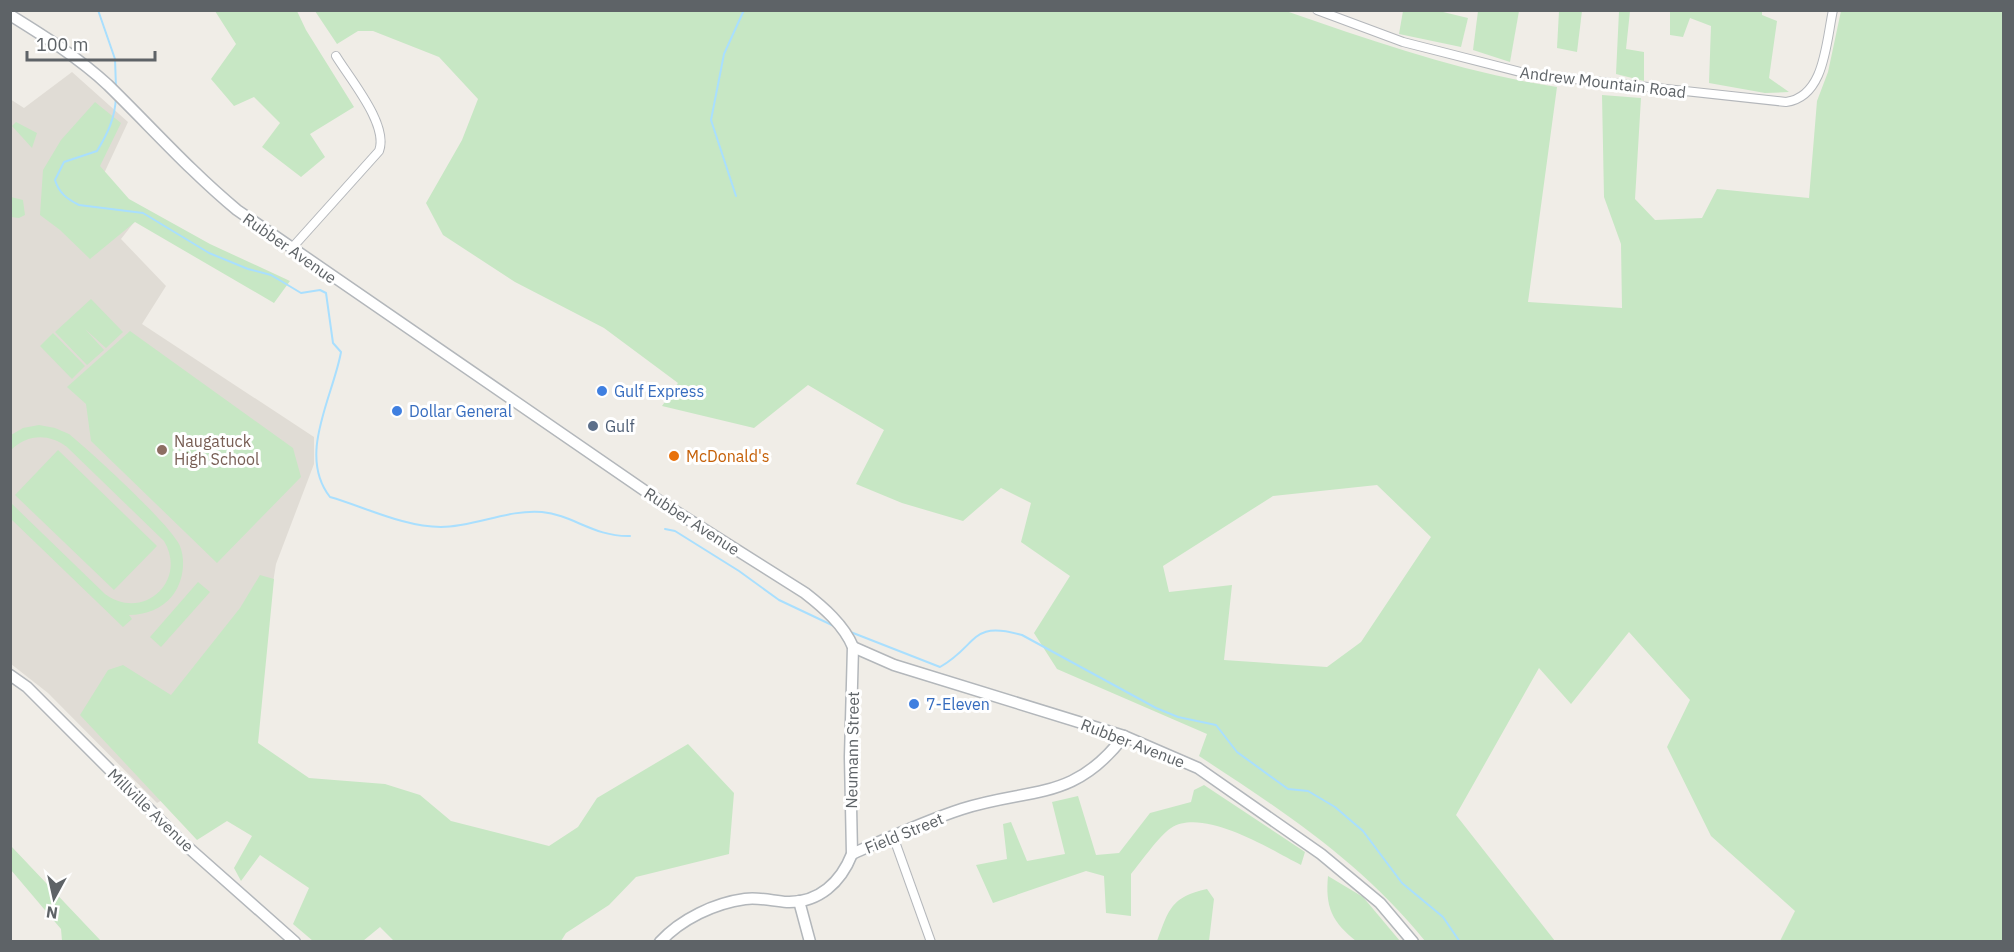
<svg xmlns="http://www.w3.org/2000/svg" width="2014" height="952" font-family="'IBM Plex Sans',sans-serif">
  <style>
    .education { fill: #e0dcd5 }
    .green { fill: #c7e7c4; fill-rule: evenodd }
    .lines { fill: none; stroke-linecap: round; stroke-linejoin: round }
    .stream { stroke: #a9dffe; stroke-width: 2 }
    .street-casing { stroke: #b4b7bb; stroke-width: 10 }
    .secondary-casing { stroke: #b3b7bb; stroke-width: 13 }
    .street { stroke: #fff; stroke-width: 8 }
    .secondary { stroke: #fff; stroke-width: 10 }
    .shop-dot { fill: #3f7fe0; stroke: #fff; stroke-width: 2 }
    .service-dot { fill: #5c6f8a; stroke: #fff; stroke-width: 2 }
    .education-dot { fill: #8d6e63; stroke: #fff; stroke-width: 2 }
    .food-dot { fill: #e8710a; stroke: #fff; stroke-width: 2 }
    .labels { text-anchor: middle; stroke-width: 6; stroke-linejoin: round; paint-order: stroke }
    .street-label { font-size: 16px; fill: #5e6367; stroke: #fff }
    .shop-label { font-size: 16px; fill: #366cbe; stroke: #fff; text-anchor: start }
    .service-label { font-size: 16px; fill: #4e5e75; stroke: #fff; text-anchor: start }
    .education-label { font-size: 16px; fill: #785e54; stroke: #fff; text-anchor: start }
    .food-label { font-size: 16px; fill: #c56008; stroke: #fff; text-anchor: start }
  </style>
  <rect width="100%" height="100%" fill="#f0ede7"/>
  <!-- education -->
  <polygon class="education" points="72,72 128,122 93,197 135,221 121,239 166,286 142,324 314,437 314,464 276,564 246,752 157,803 48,693 11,664 10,99 24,108"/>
  <!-- green -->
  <g class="green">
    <polygon points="215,11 297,11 306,30 354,107 310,134 325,157 301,177 262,147 280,123 254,97 234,106 211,79 236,44"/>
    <path d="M 315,11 L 1286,11 C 1375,42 1465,73 1557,87 L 1528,302 L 1622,308 L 1621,244 L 1604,197 L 1602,95 L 1641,98 L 1635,199 L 1655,220 L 1702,218 L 1717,189 L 1809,198 L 1817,101 L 1828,72 L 1841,11 L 2003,11 L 2003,941 L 1780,941 L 1795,911 L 1711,836 L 1667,747 L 1690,700 L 1629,632 L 1571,704 L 1539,668 L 1456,815 L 1555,941 L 1425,941 C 1361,862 1283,811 1199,756 L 1207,734 L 1057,669 L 1034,633 L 1070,576 L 1021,542 L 1031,503 L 1001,488 L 963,521 L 902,503 L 856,484 L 884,430 L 808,385 L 754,428 L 662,406 L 678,383 L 604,328 L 515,282 L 443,235 L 426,203 L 462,140 L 478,99 L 439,57 L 373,31 L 358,31 L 337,44 ZM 1377,485 L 1431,537 L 1361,642 L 1327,667 L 1224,660 L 1232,585 L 1169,592 L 1163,566 L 1273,496 Z"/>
    <polygon points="1403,11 1439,11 1468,18 1461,47 1399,34"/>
    <polygon points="1478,11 1519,11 1510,62 1473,50"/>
    <polygon points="1559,11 1582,11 1577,52 1557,48"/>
    <polygon points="1619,11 1630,11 1626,49 1644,52 1644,81 1616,74"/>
    <polygon points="1670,11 1762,11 1762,15 1777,21 1769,78 1789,92 1765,93 1709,83 1711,26 1690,18 1683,37 1670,35"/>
    <polygon points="95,102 121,123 100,166 129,199 210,244 290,281 274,303 135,222 90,259 60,230 40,215 43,170 61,140"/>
    <polygon points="16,122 37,133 32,148 12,126"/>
    <polygon points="11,197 23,200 25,215 19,218 11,217"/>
    <polygon points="91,299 123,332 106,348 85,329 104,350 87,365 55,332"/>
    <polygon points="130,331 293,448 301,477 217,563 91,441 86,404 67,387"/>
    <polygon points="53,333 85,366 72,379 40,346"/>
    <path d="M 39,425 L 55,428 L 69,434 C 91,452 171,525 180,546 C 186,562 183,581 173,595 C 162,609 146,615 129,615 L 132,619 L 123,627 L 11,519 L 11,503 L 105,594 C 143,622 188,581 164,541 L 67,447 C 49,433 27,434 11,450 L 11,435 L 23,428 Z"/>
    <polygon points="58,450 157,546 114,590 15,495"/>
    <polygon points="260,575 274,579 258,743 309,778 385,784 420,795 451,821 549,846 578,827 597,798 688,744 734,793 729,854 636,877 609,905 566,933 561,941 394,941 380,927 363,941 313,941 293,924 309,888 260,855 241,881 234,868 252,836 227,821 197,840 80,715 108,670 123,665 171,695 240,608"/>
    <polygon points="198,582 210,592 161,647 150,637"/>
    <path d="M 1204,785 L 1305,852 L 1301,865 C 1271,850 1204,807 1171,828 C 1158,837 1141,862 1131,874 L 1131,916 L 1106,913 L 1104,876 L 1086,871 L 993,903 L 976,865 L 1007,859 L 1003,824 L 1011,822 L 1027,861 L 1065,854 L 1052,802 L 1078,796 L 1096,855 L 1119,853 L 1150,813 L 1191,802 L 1194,790 Z"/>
    <polygon points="11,846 101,941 62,941 61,929 11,870"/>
    <path d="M 1328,876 L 1363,897 L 1400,941 L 1356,941 C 1332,922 1325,907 1328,876 Z"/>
    <path d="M 1207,889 L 1214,899 L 1209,941 L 1157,941 C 1169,909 1171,897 1207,889 Z"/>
  </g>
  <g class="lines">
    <!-- stream -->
    <g class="stream">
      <polyline points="98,10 115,59 116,88"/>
      <path d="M 116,97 C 115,118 108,133 97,151 L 64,162 L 55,180 C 59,193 67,199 79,205 L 143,213 L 209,253 L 248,269 L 271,275 L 301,293 L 320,290 L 326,293 L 333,343 L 341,352 C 333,397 297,455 330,497 C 365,507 404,527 441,527 C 475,527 508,509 542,512 C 573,515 594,537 630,536"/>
      <polyline points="736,196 711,120 724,54 744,10"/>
      <polyline points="665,529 675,531 739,571 779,600 834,626"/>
      <path d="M 848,631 L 940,667 C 979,645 969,620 1022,635 L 1156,708 L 1178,717 L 1216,725 L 1237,752 L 1288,789 L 1308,791 L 1335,807 L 1363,831 L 1402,883 L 1443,917 L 1460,942"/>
    </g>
    <!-- street casing -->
    <g class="street-casing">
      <g id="street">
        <path d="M 1317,10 L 1403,42 L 1528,74 L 1786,102 C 1825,97 1826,42 1833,10"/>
        <path d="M 291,249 L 379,151 C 389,125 350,79 336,56"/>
        <polyline points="893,836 931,942"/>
      </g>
    </g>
    <!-- secondary casing -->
    <g class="secondary-casing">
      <g id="secondary">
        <path d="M 10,15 C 44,36 79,58 108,85 C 151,127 191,172 237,210 L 664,504 L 805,593 C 823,607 844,625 853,647 L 850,757 L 852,854 C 841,882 819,903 787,902 C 773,901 759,897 745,899 C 715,903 681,919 660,942"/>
        <polyline points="853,647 894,665 1124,736 1198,768 1321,854 1380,903 1413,942"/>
        <polyline points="10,675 27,687 181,841 295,942"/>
        <path d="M 852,854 C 888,838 925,821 962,809 C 1031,787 1074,802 1124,736"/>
        <polyline points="799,901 810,942"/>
      </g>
    </g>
    <!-- street -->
    <use href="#street" class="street"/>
    <!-- secondary -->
    <use href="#secondary" class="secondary"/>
  </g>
  <!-- markers -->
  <g class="shop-dot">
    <circle cx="602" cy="391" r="6"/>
    <circle cx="397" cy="411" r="6"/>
    <circle cx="914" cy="704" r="6"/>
  </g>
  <circle class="service-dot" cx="593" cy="426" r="6"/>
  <circle class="education-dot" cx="162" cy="450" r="6"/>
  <circle class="food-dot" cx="674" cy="456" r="6"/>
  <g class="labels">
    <!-- street labels -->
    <g class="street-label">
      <text transform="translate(1603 82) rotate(7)" y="6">Andrew Mountain Road</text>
      <text transform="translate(290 248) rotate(35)" y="6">Rubber Avenue</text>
      <text transform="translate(692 521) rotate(33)" y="6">Rubber Avenue</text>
      <text transform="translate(1133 743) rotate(21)" y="6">Rubber Avenue</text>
      <text transform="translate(852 750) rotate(-89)" y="6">Neumann Street</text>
      <text transform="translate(151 810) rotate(44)" y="6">Millville Avenue</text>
      <text transform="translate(904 833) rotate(-22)" y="6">Field Street</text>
    </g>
    <!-- shop labels -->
    <g class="shop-label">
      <text x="614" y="397">Gulf Express</text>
      <text x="409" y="417">Dollar General</text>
      <text x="926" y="710">7-Eleven</text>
    </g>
    <!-- service labels -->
    <g class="service-label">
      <text x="605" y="432">Gulf</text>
    </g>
    <!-- education labels -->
    <g class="education-label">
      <text x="174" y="447">Naugatuck<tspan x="174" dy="18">High School</tspan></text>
    </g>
    <!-- food labels -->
    <g class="food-label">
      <text x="686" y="462">McDonald's</text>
    </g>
  </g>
  <!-- border -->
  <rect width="2014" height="952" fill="none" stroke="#5e6367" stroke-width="24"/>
  <!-- north arrow -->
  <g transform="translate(54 898) rotate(188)" stroke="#ffffff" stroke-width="4.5" paint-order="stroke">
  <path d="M0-4.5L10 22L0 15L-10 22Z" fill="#5e6367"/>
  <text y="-9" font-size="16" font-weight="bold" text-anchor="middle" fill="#5e6367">N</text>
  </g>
  <!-- scale -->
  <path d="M27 51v9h128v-9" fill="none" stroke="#5e6367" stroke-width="3"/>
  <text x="36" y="51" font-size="18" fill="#5e6367" stroke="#ffffff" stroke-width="4.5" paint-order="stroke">100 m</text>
</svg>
